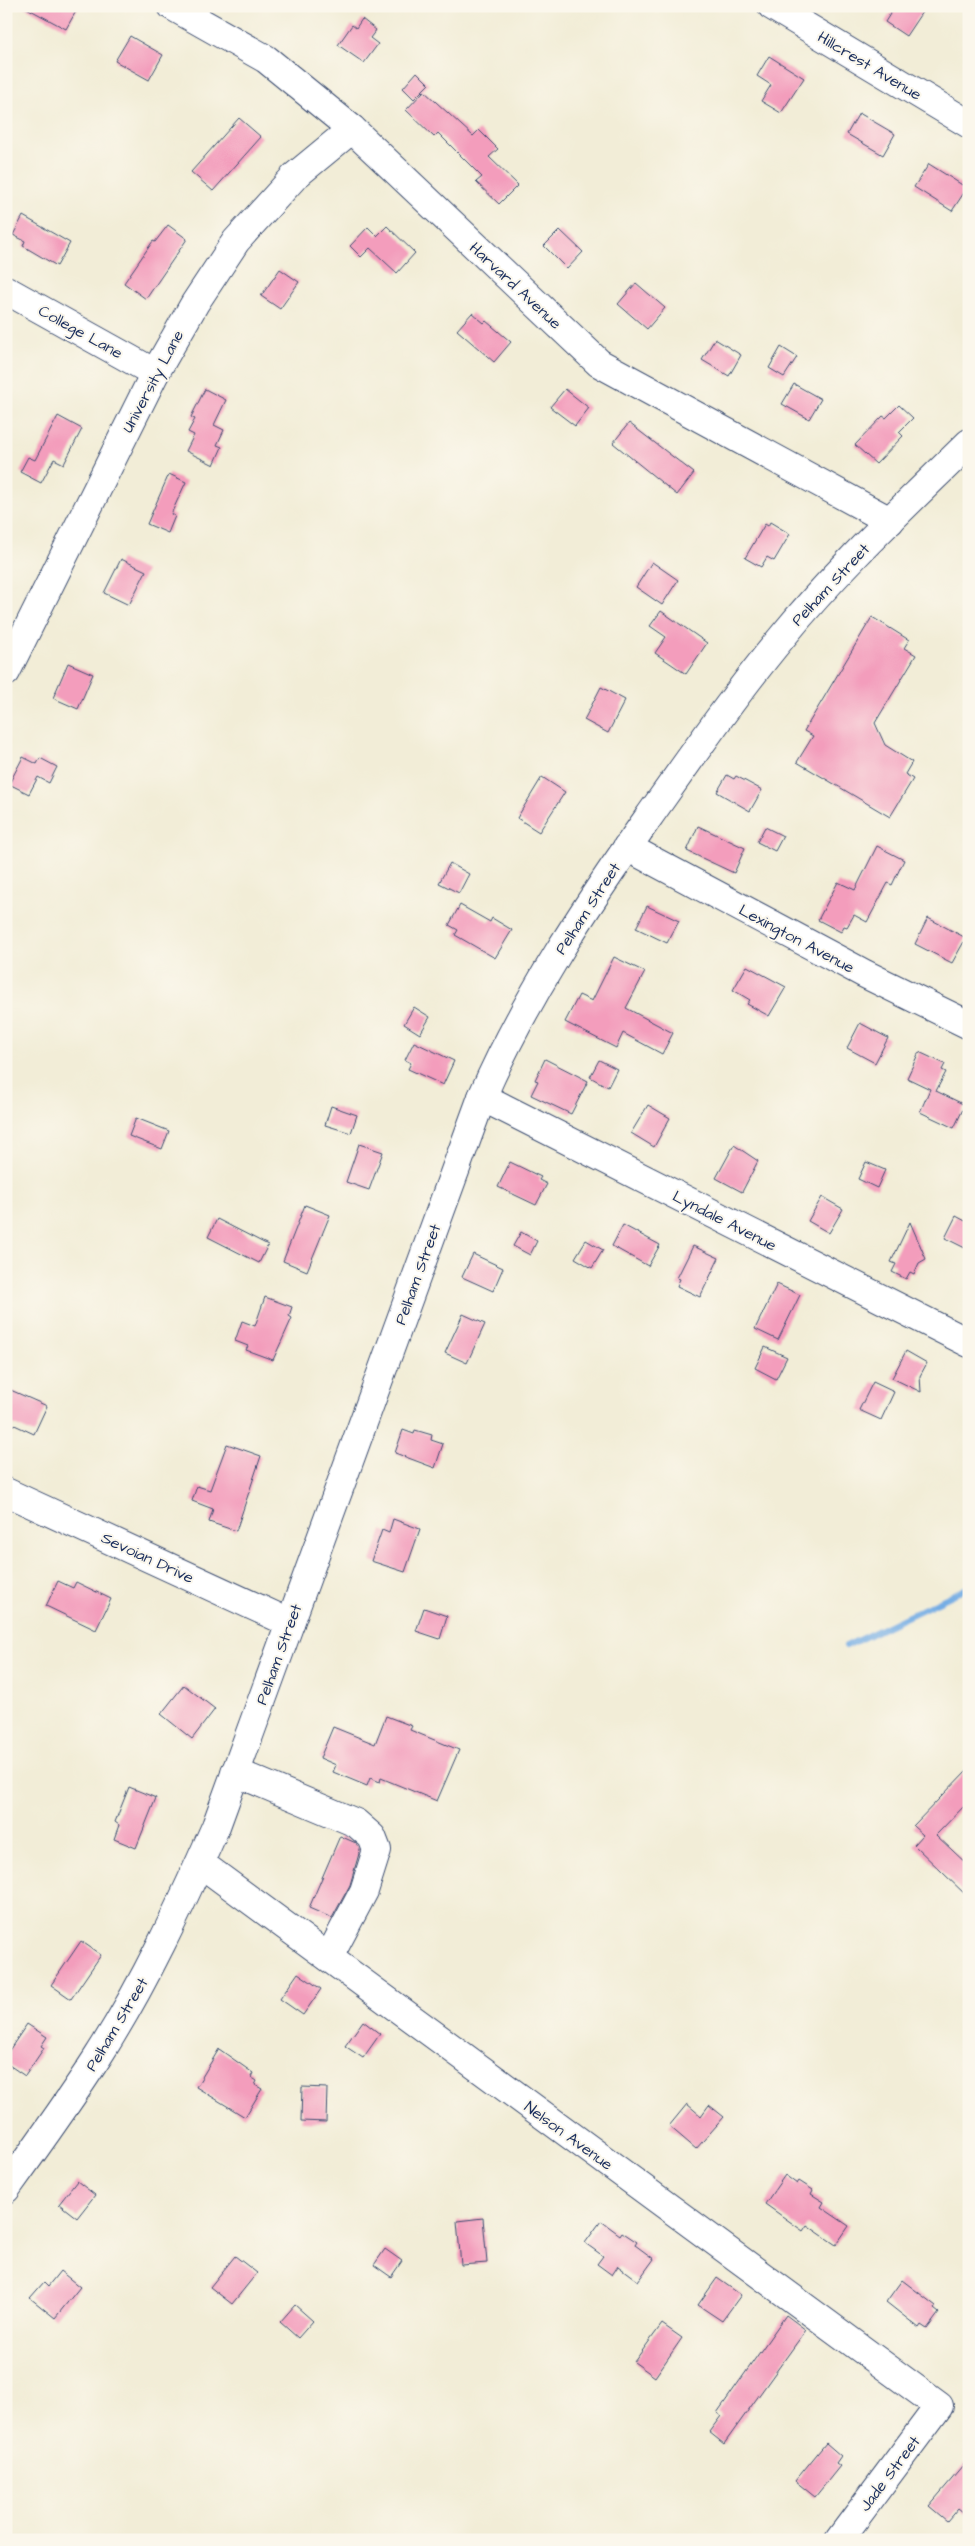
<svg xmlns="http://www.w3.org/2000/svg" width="975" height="2546" font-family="'Architects Daughter',sans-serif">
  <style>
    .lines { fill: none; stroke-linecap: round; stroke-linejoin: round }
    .stream { stroke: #75ade4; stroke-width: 6 }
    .building { fill: #f39dbc }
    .minor-casing { stroke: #3b4c70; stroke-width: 30 }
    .minor { stroke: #fff; stroke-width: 28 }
    .labels { text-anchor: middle; stroke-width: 4; stroke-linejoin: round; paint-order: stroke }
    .street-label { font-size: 16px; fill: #1b2f5e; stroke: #fbf7ec }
  </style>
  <rect width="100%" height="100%" fill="#fbf7ec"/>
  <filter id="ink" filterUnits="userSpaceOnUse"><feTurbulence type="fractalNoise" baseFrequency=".02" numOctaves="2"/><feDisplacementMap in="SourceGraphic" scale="10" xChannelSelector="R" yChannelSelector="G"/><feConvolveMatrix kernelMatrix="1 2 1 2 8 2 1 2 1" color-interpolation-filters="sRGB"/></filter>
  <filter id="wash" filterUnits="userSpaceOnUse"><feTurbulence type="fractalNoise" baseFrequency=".0096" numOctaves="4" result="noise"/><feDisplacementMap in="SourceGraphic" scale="20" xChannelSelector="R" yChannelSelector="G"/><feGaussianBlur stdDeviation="1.12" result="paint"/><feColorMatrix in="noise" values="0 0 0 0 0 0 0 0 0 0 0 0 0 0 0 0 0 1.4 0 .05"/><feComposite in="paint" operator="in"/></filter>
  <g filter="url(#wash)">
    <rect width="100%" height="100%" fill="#f2edd7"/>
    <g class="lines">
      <!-- stream -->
      <polyline class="stream" points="846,1646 969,1587"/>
    </g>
    <g id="blocks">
      <!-- building -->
      <g class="building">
        <polygon points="23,6 79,6 66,29"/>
        <polygon points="895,6 926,6 906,36 885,22"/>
        <polygon points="362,19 376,30 370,38 378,44 364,63 338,45 352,25 356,28"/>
        <polygon points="130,36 163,55 149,80 115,61"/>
        <polygon points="769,56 804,78 781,113 761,101 771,85 757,76"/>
        <polygon points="417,72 429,84 414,99 403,88"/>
        <polygon points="424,91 473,136 479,130 498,149 489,157 518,185 499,204 476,182 482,177 438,133 434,137 406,110"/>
        <polygon points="859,113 895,134 883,155 847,134"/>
        <polygon points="239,118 261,137 213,191 191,172"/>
        <polygon points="929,164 967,188 952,211 914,187"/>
        <polygon points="23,216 70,243 57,266 23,246 25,241 13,235"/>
        <polygon points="168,225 187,239 146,299 124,283 153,241 155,242"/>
        <polygon points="387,226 415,253 397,273 370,248 361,257 350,246 368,227 377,236"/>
        <polygon points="560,230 583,252 567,269 544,246"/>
        <polygon points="280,269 299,282 280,309 261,296"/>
        <polygon points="636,283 665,308 647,329 618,304"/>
        <polygon points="472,313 484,323 486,321 511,342 494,362 457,330"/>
        <polygon points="715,339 741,355 729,376 702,360"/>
        <polygon points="781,347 797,357 784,377 769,368"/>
        <polygon points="794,384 821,399 809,419 782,404"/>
        <polygon points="205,389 226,400 214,425 224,430 217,445 222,447 214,465 186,451 194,435 188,432 195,419 191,417"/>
        <polygon points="565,389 589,408 575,426 550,407"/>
        <polygon points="899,405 913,418 899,432 903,436 876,464 855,445 883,416 886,418"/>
        <polygon points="58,416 82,429 64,464 54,459 41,483 20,472 28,457 35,460"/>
        <polygon points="629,423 694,473 677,495 613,443"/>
        <polygon points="169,474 186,482 171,514 175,516 168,533 147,524"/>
        <polygon points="770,522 790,534 774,561 767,557 761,567 745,558 765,524 768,526"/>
        <polygon points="121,559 146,571 129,605 104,593"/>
        <polygon points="652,562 678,580 662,605 636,587"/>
        <polygon points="661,611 707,643 686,674 655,653 666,637 650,626"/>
        <polygon points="872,617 909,640 904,648 916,655 875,723 885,745 912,762 905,774 913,779 890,817 797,762 813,736 804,731"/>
        <polygon points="68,663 93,674 78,709 53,698"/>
        <polygon points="601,687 625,700 608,733 584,720"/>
        <polygon points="23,757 37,764 40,758 57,767 49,783 38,777 29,794 9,784"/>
        <polygon points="727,775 734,779 736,776 762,790 750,811 717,792"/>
        <polygon points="542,777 565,792 539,832 517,818"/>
        <polygon points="698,826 745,848 734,873 687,851"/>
        <polygon points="765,827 783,836 775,851 757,842"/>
        <polygon points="877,846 904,860 892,885 888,883 867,922 854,915 847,927 844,926 841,932 818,920 838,882 855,890"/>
        <polygon points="450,863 469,874 459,893 439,883"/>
        <polygon points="460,905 490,922 492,918 512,930 495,958 455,935 458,930 449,925"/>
        <polygon points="647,906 679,921 667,943 636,928"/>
        <polygon points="928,918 966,938 952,963 915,944"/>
        <polygon points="614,957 645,972 626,1008 673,1033 662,1054 623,1033 616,1048 565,1022 579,995 592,1001"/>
        <polygon points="747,966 786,987 769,1016 747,1004 750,1000 733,990"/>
        <polygon points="414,1007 430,1017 420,1034 404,1024"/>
        <polygon points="860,1023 888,1038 875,1063 847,1048"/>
        <polygon points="414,1042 454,1061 443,1085 408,1069 411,1063 405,1060"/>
        <polygon points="919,1052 945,1064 942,1070 946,1072 936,1091 965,1105 954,1128 920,1112 930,1089 907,1078"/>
        <polygon points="545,1059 588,1081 571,1114 531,1095 538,1081 535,1080"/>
        <polygon points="599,1060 617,1069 608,1087 590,1077"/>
        <polygon points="648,1105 670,1118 654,1147 631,1133"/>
        <polygon points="331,1106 357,1115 351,1133 325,1125"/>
        <polygon points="136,1118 169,1131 162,1149 129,1136"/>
        <polygon points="359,1144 383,1152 369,1190 346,1182"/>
        <polygon points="734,1145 758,1161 742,1192 716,1178"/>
        <polygon points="510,1162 541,1177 539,1180 547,1184 536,1205 498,1187"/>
        <polygon points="866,1162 885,1170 877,1188 858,1179"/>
        <polygon points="822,1197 843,1209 829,1233 808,1221"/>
        <polygon points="305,1205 330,1215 307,1271 283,1261"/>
        <polygon points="956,1216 969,1223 969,1250 945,1238"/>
        <polygon points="217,1219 268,1245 259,1263 208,1237"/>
        <polygon points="910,1222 926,1259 919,1263 914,1274 910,1272 906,1279 892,1272 896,1264 891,1262"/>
        <polygon points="623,1225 660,1245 648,1266 612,1246"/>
        <polygon points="521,1232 537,1241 530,1255 513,1246"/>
        <polygon points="586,1240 603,1250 592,1268 575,1258"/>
        <polygon points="693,1246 719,1258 700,1297 677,1286 680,1279 677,1278"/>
        <polygon points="473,1254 503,1268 493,1291 462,1277"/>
        <polygon points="777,1284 800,1295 778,1340 755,1329"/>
        <polygon points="265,1297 292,1307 289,1316 292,1318 273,1360 246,1350 248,1346 235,1341 242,1321 255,1326"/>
        <polygon points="463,1314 485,1324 467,1363 445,1353"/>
        <polygon points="765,1347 787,1357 776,1379 755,1368"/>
        <polygon points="906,1351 927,1363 920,1376 921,1392 892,1378"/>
        <polygon points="873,1382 894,1392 881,1420 859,1410"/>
        <polygon points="6,1388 47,1406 34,1434 6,1421"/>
        <polygon points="403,1430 414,1434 415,1430 432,1435 431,1440 443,1444 435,1468 395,1453"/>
        <polygon points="227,1444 261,1456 236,1531 209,1522 213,1509 192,1501 197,1486 210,1490"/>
        <polygon points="393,1519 420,1529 405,1572 371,1561 382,1530 389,1533"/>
        <polygon points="58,1581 73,1588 76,1582 111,1599 96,1630 46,1606"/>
        <polygon points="424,1608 447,1616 440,1639 416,1631"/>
        <polygon points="184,1685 215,1709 192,1739 161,1714"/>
        <polygon points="386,1716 412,1726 410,1730 459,1750 437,1801 381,1778 380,1782 370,1778 367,1786 333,1772 336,1765 320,1758 333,1727 375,1744"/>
        <polygon points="969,1768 969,1801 936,1835 969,1866 969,1898 914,1845 923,1835 913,1826"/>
        <polygon points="129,1787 156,1798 136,1848 114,1839 119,1825 115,1822"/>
        <polygon points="340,1836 356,1843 360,1850 350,1885 332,1918 309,1908"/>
        <polygon points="81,1941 101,1955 71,1999 51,1985"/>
        <polygon points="298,1973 321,1989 303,2015 280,1999"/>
        <polygon points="363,2021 380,2034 363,2058 345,2046"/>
        <polygon points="27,2024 47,2037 41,2046 44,2048 25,2076 6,2063 6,2055"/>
        <polygon points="219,2049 253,2073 251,2077 257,2081 255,2085 262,2089 245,2117 196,2087"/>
        <polygon points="302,2087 327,2088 326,2122 301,2121"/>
        <polygon points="687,2104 701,2116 709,2105 724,2117 696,2149 669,2126"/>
        <polygon points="785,2175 797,2184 799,2181 813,2190 811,2194 824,2202 821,2207 849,2226 836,2245 807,2225 803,2231 765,2204"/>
        <polygon points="77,2181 95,2195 77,2218 59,2204"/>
        <polygon points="483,2218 487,2263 461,2265 457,2221"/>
        <polygon points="601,2221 620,2235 622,2232 637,2242 635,2245 654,2259 638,2281 618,2266 612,2275 597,2264 603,2256 585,2243"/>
        <polygon points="385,2249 402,2261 391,2277 374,2265"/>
        <polygon points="235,2256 257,2273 232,2304 210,2287"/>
        <polygon points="60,2271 80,2287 55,2318 30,2298 44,2282 48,2286"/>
        <polygon points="717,2278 741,2295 722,2321 698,2305"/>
        <polygon points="902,2280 936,2306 934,2309 939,2313 927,2329 921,2325 919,2328 886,2302"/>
        <polygon points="295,2305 313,2321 298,2338 280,2322"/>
        <polygon points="786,2315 806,2330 724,2444 709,2432 721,2416 717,2413"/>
        <polygon points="662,2324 682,2338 655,2377 634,2362"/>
        <polygon points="826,2443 841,2456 836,2463 840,2466 815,2497 795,2481"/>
        <polygon points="969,2459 969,2517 958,2508 947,2521 929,2506"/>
      </g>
    </g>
  </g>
  <g filter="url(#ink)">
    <use href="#blocks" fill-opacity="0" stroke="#3b4c70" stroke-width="1"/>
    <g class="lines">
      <!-- minor casing -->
      <g class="minor-casing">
        <g id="minor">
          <polyline points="172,6 266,59 352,129 599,363 890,521"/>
          <polyline points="772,6 969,124"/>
          <polyline points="6,290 155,373"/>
          <polyline points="6,672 155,373 195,303 236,241 295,176 352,129"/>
          <polyline points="627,847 865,974 969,1025"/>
          <polyline points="482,1097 969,1343"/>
          <polyline points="6,1492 290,1623"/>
          <polyline points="235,1772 356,1823 372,1837 377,1850 364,1891 329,1957"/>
          <polyline points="200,1863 939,2406 839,2540"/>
          <path d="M 6,2189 C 37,2146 68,2103 97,2058 C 144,1985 181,1905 216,1826 L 482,1097 C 526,997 585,907 648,818 C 692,756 735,694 783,636 C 839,567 905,506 969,443"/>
        </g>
      </g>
      <!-- minor -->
      <use href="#minor" class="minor"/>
    </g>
  </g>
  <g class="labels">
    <!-- street labels -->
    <g class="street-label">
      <text transform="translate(870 65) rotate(31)" y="6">Hillcrest Avenue</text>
      <text transform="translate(516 285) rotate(43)" y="6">Harvard Avenue</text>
      <text transform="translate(81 331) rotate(29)" y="6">College Lane</text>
      <text transform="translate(152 381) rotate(-62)" y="6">University Lane</text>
      <text transform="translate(830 584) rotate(-47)" y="6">Pelham Street</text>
      <text transform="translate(587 908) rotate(-57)" y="6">Pelham Street</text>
      <text transform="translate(797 938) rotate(28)" y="6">Lexington Avenue</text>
      <text transform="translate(725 1220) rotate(27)" y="6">Lyndale Avenue</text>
      <text transform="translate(417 1274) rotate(-70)" y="6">Pelham Street</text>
      <text transform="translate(148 1557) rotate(25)" y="6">Sevoian Drive</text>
      <text transform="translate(278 1654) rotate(-70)" y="6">Pelham Street</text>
      <text transform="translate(116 2024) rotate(-59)" y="6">Pelham Street</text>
      <text transform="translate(569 2135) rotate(36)" y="6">Nelson Avenue</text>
      <text transform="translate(889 2473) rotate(-53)" y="6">Jade Street</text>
    </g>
  </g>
  <!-- margin -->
  <rect width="975" height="2546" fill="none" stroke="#fbf7ec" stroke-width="25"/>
</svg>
